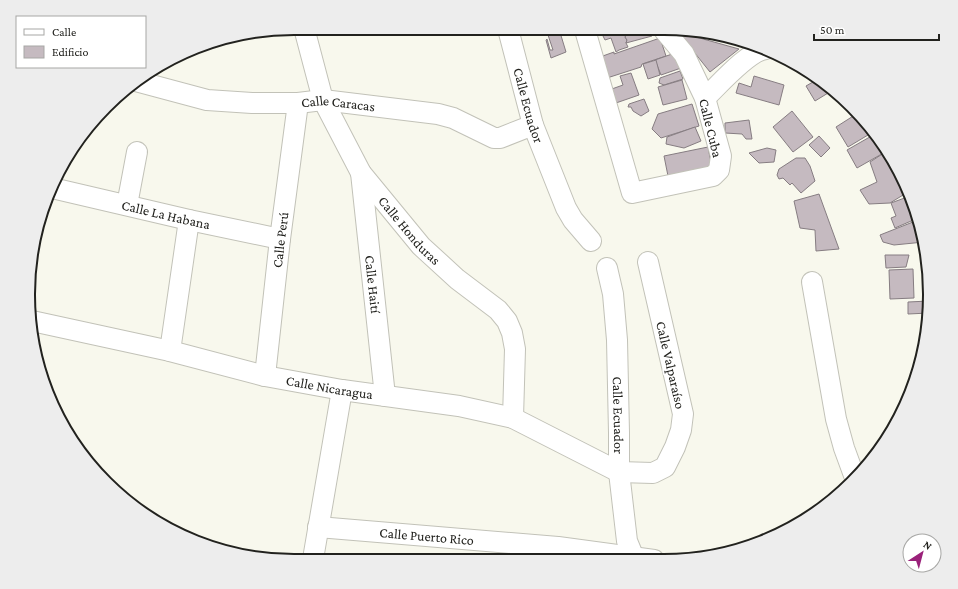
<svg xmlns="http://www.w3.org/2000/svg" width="958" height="589" font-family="'Crimson Pro',serif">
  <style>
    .building { fill: #c5bac0; stroke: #867d82 }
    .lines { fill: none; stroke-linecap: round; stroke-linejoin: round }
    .minor-casing { stroke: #c2c2b8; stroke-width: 22 }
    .minor { stroke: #fff; stroke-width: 20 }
    .labels { text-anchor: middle; stroke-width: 3.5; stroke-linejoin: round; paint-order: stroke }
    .street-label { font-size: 14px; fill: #22221e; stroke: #fff }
    .rim { fill: none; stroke: #22221e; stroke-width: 2 }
  </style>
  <rect width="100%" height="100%" fill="#f8f8ed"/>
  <!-- building -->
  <g class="building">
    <polygon points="546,29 559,29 566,52 551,58 546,40 547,39 550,50 553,50"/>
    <polygon points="602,30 630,30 625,37 627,40 626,43 628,47 619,50 616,52 611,38 605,40 602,34"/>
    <polygon points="637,30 650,30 652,36 626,43 627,40 625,37 629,31"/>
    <polygon points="680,30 692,30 691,34"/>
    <polygon points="678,32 739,49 710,72"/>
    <polygon points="660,38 666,56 642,64 641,67 607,78 600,57 614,52 614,54"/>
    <polygon points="675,53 681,68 661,75 655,60"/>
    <polygon points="656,60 660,75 648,79 643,64"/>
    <polygon points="680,71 683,79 664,85 659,83 660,78"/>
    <polygon points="631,73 639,95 613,104 609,90 623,85 620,76"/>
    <polygon points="754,76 784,85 779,105 736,93 739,83 751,87"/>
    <polygon points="818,79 826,83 833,90 815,101 806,86"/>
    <polygon points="682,80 687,99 663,105 658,87"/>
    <polygon points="644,99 649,111 641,116 633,111 631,107 628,107 629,104"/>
    <polygon points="692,104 699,126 661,138 652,129 658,114"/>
    <polygon points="792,111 813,137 793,152 773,127"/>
    <polygon points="858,113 864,119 873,132 848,147 836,127"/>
    <polygon points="749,120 752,139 746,139 742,134 725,133 725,123"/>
    <polygon points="695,127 701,141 684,148 666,144 667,137"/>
    <polygon points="875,134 887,151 857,168 847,150"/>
    <polygon points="819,136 830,148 821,157 809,145"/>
    <polygon points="708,147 713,173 669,181 664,156"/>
    <polygon points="767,148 776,150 774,162 759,163 749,153"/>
    <polygon points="887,151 894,161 908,192 890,203 869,204 860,190 877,182 870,162"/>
    <polygon points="796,158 805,158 810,166 815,181 801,193 792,183 790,185 783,178 779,179 777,175 779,169"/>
    <polygon points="819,194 839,249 816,251 815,230 800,228 794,201"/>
    <polygon points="910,196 916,209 918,218 895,228 891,218 896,216 891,203"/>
    <polygon points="918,220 924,242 894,245 883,242 880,235"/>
    <polygon points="885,255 909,255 906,267 886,268"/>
    <polygon points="913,269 914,298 890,299 889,270"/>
    <polygon points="929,301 929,313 908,314 908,302"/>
  </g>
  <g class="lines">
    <!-- minor casing -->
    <g class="minor-casing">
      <g id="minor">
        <path id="s1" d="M 304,28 L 323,100 L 361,173 L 421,246 L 457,279 L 498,310 L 507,321 L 512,333 L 515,349 L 513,418"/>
        <path id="s2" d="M 508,29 L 533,125 L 566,208 L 573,220 L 591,241"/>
        <polyline points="585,30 632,193 713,176 719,170 721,156 705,98 684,54 664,30"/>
        <path id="s3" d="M 136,81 L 207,100 L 252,103 L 298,103 L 323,100 L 438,114 L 453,118 L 494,138 L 500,138 L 533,125"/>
        <path d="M 705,98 C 719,85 748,51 766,49"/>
        <path id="s4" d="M 361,173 L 385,396"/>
        <path id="s5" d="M 52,188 L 189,220 L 280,239"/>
        <polyline points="127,205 137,152"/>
        <path id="s6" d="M 607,268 L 613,294 L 617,340 L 619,433 L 619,472 L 627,541 L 634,558 L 636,560"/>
        <polyline points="812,282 836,419 844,448 855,478"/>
        <path id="s7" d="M 32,321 L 170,351 L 265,376 L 342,390 L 459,406 L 513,418 L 619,472 L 653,473 L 665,467 L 675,447 L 681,430 L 683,414 L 648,262"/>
        <polyline points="170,351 189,220"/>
        <path id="s8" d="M 265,376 L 280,239 L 298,103"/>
        <path id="s9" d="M 318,527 L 558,547 L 654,560"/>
        <polyline points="313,559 342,390"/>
      </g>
    </g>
    <!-- minor -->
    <use href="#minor" class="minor"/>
  </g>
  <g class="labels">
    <!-- street labels -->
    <g class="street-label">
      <text dy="5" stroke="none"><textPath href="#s3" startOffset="205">Calle Caracas</textPath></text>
      <text dy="5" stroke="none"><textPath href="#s2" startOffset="79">Calle Ecuador</textPath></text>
      <text transform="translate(711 128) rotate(76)" y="5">Calle Cuba</text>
      <text dy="5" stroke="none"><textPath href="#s5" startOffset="117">Calle La Habana</textPath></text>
      <text dy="5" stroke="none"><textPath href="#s1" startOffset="232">Calle Honduras</textPath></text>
      <text dy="5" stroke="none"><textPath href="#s8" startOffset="137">Calle Perú</textPath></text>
      <text dy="5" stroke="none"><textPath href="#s4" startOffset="112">Calle Haití</textPath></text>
      <text transform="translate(671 365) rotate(77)" y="5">Calle Valparaíso</text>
      <text dy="5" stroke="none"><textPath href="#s7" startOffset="305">Calle Nicaragua</textPath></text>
      <text dy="5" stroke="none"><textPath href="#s6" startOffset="148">Calle Ecuador</textPath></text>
      <text dy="5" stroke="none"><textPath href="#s9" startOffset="109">Calle Puerto Rico</textPath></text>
    </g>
  </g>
  <!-- crop -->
  <path d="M0 0H958V589H0ZM294 35H664A259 259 0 0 1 923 294V295A259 259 0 0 1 664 554H294A259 259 0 0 1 35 295V294A259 259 0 0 1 294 35Z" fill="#ededed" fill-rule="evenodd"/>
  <path class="rim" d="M294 35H664A259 259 0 0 1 923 294V295A259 259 0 0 1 664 554H294A259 259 0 0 1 35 295V294A259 259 0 0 1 294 35Z"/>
  <!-- legend -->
  <rect x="16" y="16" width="130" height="52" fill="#ffffff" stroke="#a7a7a5"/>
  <rect x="24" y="29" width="20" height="6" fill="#ffffff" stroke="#a7a7a5"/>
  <text x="52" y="36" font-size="12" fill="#22221e">Calle</text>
  <rect x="24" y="46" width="20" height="12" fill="#c5bac0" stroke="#a7a7a5"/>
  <text x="52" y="56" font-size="12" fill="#22221e">Edificio</text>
  <!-- north arrow -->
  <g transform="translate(922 553) rotate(36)"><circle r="19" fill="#ffffff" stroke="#a7a7a5"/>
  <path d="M0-3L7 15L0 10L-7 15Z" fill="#9a217a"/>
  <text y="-6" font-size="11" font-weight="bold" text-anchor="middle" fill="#22221e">N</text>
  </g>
  <!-- scale -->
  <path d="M814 34v6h125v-6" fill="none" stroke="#22221e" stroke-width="2"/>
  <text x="820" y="34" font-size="12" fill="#22221e" stroke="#ffffff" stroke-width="3" paint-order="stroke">50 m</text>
</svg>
